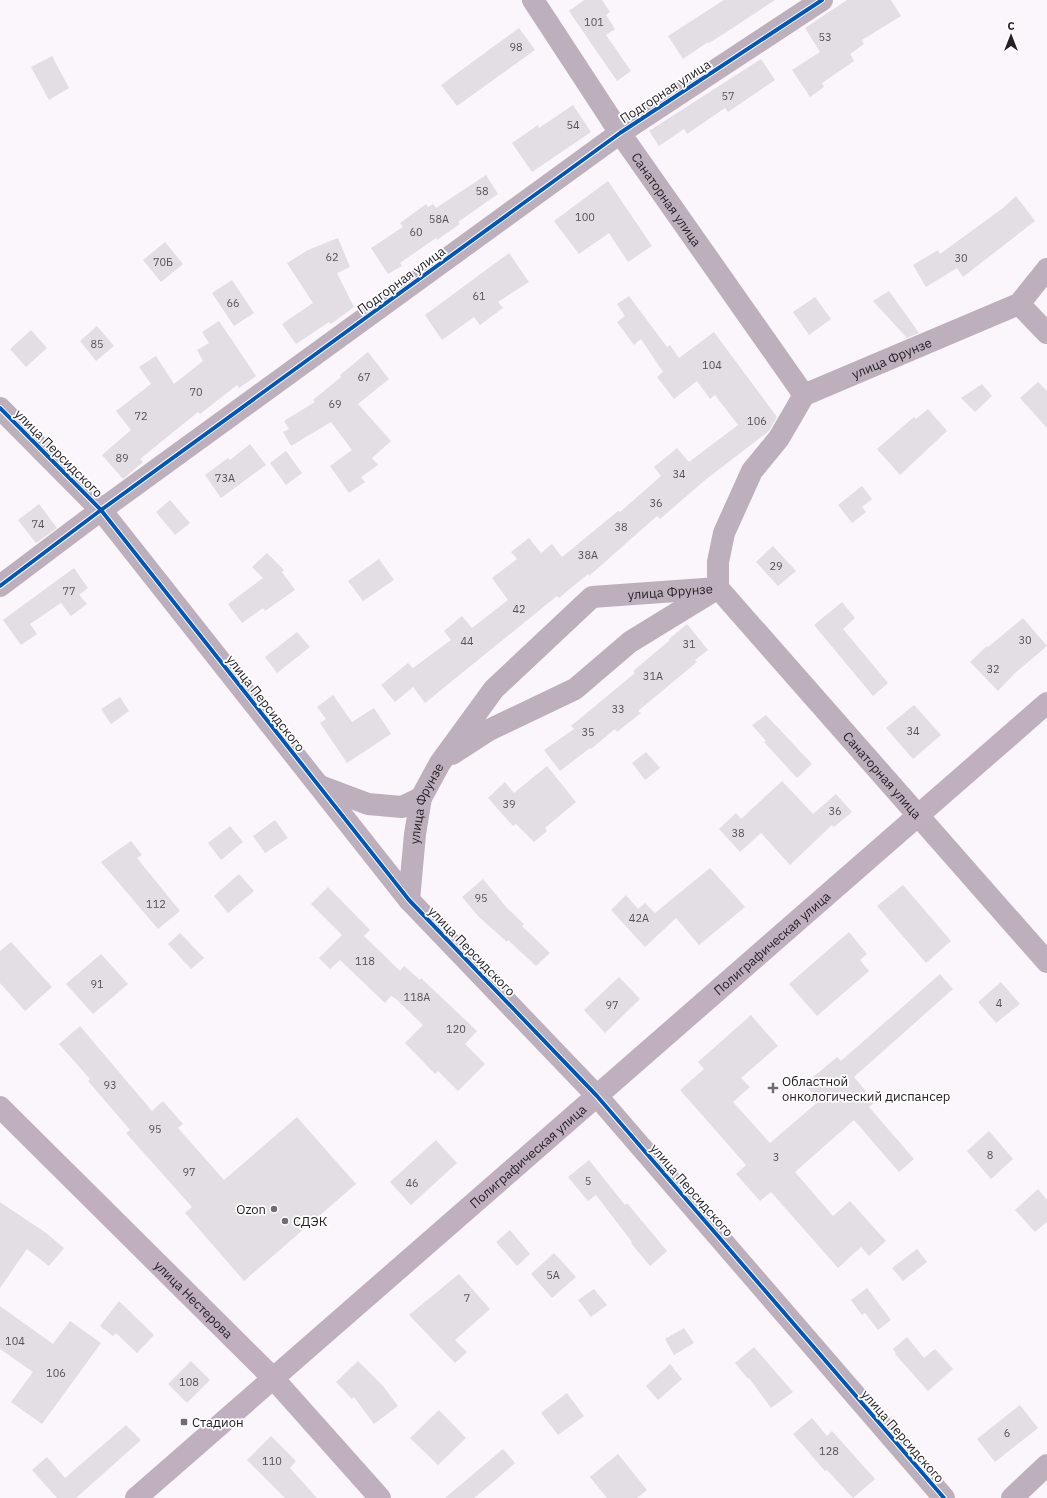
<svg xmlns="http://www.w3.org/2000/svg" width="1047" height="1498" font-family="'IBM Plex Sans',sans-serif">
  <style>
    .building { fill: #e3dee3 }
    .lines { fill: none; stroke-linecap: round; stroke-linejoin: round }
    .minor { stroke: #beafbc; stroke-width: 22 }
    .major { stroke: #c0b0bf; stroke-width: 22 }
    .cycleway-casing { stroke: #fff; stroke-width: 6 }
    .cycleway { stroke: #0057b8; stroke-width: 4 }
    .poi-dot { fill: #716c71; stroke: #fff; stroke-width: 1.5 }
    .labels { text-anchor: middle; stroke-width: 3.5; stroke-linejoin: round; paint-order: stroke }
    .number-label { font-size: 11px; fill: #575156 }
    .street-label { font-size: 13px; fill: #272126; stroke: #fff }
    .poi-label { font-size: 13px; fill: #272126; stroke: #fff; text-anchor: start }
  </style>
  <rect width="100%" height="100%" fill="#fbf6fb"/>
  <!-- building -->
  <g class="building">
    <polygon points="584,0 602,0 610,12 606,15 615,29 606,35 631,71 617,81 569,11"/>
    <polygon points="724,0 775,0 725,33 709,43 708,42 683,59 668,36"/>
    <polygon points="847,0 891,0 901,16 862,40 864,44 850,54 854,61 822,83 824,87 810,97 792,70 820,52 805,28"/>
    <polygon points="519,28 535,50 457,106 441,85"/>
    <polygon points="52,56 69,88 49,100 31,67"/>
    <polygon points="761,59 775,80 728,112 725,108 687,134 684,129 659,146 649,131"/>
    <polygon points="573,105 591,132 532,172 512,143 538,125 539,128"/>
    <polygon points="486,175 498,194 458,222 460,224 437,240 436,238 400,263 402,266 388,274 371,248 403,227 400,223 426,204 428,207 433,204 436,208"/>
    <polygon points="608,181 652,246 628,262 609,233 579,254 554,221"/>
    <polygon points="1016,196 1035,221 963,277 957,268 926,287 913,265 938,250 940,254 1003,208"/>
    <polygon points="338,238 350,267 337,273 354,307 331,324 329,322 296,344 282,324 313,303 287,263 308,250"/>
    <polygon points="165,242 183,264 161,282 143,260"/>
    <polygon points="509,253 529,282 498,302 503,308 480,325 474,317 442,340 425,315"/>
    <polygon points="232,280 254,313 234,326 212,293"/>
    <polygon points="889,291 919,333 907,338 873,301"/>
    <polygon points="629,296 667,347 670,345 679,358 714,332 777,417 769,431 704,481 660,519 657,516 589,576 588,574 559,598 557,596 425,703 413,687 395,702 381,685 408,663 413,668 451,640 444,631 462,616 472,628 508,600 492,578 517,559 511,552 529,538 541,553 552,544 562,557 618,511 620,512 661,476 654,467 677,448 689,462 738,425 715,395 710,399 697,381 674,399 657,377 663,372 641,339 634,345 617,322 625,316 617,304"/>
    <polygon points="815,297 831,319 809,335 793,312"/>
    <polygon points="219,321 256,376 239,388 237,385 200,414 198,412 140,459 143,462 123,479 102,455 131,430 116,411 151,384 139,367 156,356 174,384 203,361 197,350 209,343 202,332"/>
    <polygon points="97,326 114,346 96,361 80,341"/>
    <polygon points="31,330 47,348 26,367 10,349"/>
    <polygon points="368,352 389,379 358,404 391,441 372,458 378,465 361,477 365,482 349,493 330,466 352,450 331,422 291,446 283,432 289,429 284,421 315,402 313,400 341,377 340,375"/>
    <polygon points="1038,382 1047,391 1047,428 1020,398"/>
    <polygon points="982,384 992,396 975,412 961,398"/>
    <polygon points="928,409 947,431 900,475 877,449 914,417 916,419"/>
    <polygon points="250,444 266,465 221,498 205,475 228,458 230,460"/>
    <polygon points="286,451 302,473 286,485 270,463"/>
    <polygon points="862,486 872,499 862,507 866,512 852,523 838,505"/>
    <polygon points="170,500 190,523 175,535 156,512"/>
    <polygon points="39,504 57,528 36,543 18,520"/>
    <polygon points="773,546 796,571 778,586 756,562"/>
    <polygon points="267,553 284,570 282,572 295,590 265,611 263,608 242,623 228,604 263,578 252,567"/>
    <polygon points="379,559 394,580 363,601 348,581"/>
    <polygon points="74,568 88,588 79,595 87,604 71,616 61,603 30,624 37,634 21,645 3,620"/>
    <polygon points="842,602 855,618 843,629 888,683 873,696 814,625"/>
    <polygon points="1023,618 1047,646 1014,674 998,691 970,662 987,646 988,647"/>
    <polygon points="687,624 708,650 695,660 697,662 638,711 641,713 617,732 615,729 591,749 590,748 560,771 544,750 574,729 571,726 635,673 633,671 670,640 669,639"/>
    <polygon points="297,632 310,647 277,673 265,657"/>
    <polygon points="333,695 352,722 374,708 391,734 347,763 320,723 326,719 317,707"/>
    <polygon points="120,697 129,711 111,724 101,709"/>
    <polygon points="914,705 941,735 913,759 886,728"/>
    <polygon points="766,715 812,764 797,778 764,742 766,741 752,725"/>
    <polygon points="646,752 660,768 645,780 632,763"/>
    <polygon points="547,766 576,802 545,828 547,831 534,842 516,824 513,826 488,798 505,782 514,793"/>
    <polygon points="782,781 813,814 836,794 852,812 834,827 832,825 790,865 761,833 740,852 719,829 736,813 741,819"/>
    <polygon points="275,820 288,838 265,853 253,836"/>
    <polygon points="230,826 243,842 221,860 208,843"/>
    <polygon points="131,841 142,855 137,858 180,911 158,929 101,862"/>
    <polygon points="710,868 745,907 699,945 676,918 645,947 611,910 626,895 638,909 645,903 655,913"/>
    <polygon points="239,874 254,891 228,913 214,896"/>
    <polygon points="483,879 507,908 524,924 522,926 550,953 536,966 508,940 507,942 479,917 462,897"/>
    <polygon points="903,885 951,941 926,963 877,906"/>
    <polygon points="328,887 370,930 364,936 400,971 404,966 420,980 421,978 477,1031 465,1044 485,1064 458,1091 438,1071 435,1074 405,1043 423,1025 395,998 391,996 385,1003 340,960 330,969 319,958 342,935 311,904"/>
    <polygon points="849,932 867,954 860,960 869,971 817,1016 789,984"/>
    <polygon points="180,933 204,958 191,969 168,944"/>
    <polygon points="11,942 52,987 25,1011 0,983 0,951"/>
    <polygon points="101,954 128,984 93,1014 66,984"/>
    <polygon points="940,974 953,989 854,1077 875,1102 869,1107 914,1159 899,1172 854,1120 795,1172 833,1216 850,1201 886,1241 869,1256 861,1247 838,1268 771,1192 760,1201 736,1174 746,1165 680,1090 704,1069 698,1062 751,1015 778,1046 741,1078 750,1087 733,1102 770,1143 819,1101 805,1084 837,1057 841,1061"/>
    <polygon points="619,977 640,999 605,1033 584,1010"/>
    <polygon points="1001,982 1020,1004 996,1023 978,1002"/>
    <polygon points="80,1026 152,1111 163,1101 183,1124 178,1128 224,1180 297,1117 356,1184 244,1281 185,1213 192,1207 126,1133 130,1130 88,1081 90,1079 59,1044"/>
    <polygon points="989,1131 1013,1159 991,1179 967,1151"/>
    <polygon points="436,1140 457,1163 411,1205 390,1182"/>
    <polygon points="589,1160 625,1205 627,1203 667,1251 650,1266 631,1243 632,1242 596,1195 588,1201 568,1177"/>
    <polygon points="1038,1189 1047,1200 1047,1222 1035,1232 1015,1210"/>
    <polygon points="0,1202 46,1233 64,1248 49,1266 27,1249 0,1288"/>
    <polygon points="510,1230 530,1254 517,1266 496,1242"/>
    <polygon points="917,1249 927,1262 903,1281 892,1268"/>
    <polygon points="554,1253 576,1277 552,1298 531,1274"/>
    <polygon points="459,1274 490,1309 455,1340 467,1352 455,1363 409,1315"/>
    <polygon points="867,1288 891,1320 878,1330 865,1313 862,1315 851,1300"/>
    <polygon points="594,1289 607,1305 591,1317 578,1300"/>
    <polygon points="119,1301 154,1335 137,1353 116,1333 113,1336 100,1326"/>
    <polygon points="0,1306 53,1344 70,1321 101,1343 42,1424 11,1402 33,1372 0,1349"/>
    <polygon points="684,1328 694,1343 674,1355 665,1339"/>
    <polygon points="907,1337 924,1358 935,1349 953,1369 928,1391 895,1354 896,1353 893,1349"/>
    <polygon points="754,1347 793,1392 771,1408 749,1378 748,1379 735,1363"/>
    <polygon points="191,1361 210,1380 187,1403 168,1384"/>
    <polygon points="358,1361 383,1386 398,1406 374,1424 354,1397 352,1399 336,1382"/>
    <polygon points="670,1364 682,1379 658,1400 646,1386"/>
    <polygon points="567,1393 584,1416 558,1435 541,1413"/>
    <polygon points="1020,1405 1038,1428 995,1462 977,1439"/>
    <polygon points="439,1410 466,1438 438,1465 410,1438"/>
    <polygon points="812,1418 827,1436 832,1431 875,1479 853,1498 827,1470 825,1471 793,1434"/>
    <polygon points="126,1425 141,1440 76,1498 57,1498 32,1470 47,1457 65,1478"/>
    <polygon points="271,1436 296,1461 290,1468 317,1498 285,1498 247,1460"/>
    <polygon points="503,1449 515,1463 491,1484 474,1498 445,1498"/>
    <polygon points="618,1454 647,1490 637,1498 607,1498 590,1477"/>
  </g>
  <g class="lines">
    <!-- minor -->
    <g class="minor">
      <path id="s1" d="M 533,0 L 620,133 L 804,395"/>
      <polyline points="1019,304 1047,333"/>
      <polyline points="0,408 101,510 409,900 597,1096 944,1498"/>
      <polyline points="0,586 101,510 620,133 822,0"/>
      <path id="s2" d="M 452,754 L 489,730 L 575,689 L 630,642 L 718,588 L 1047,962"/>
      <polyline points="320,786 368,804 402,807 421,798"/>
      <path id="s3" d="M 409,900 L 415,834 L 421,798 L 440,763 L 494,689 L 592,597 L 718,588 L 718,562 L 724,533 L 752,471 L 779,438 L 804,395 L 1019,304 L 1047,269"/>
      <polyline points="1012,1498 1047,1465"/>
    </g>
    <!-- major -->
    <g class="major">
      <path id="s4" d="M 0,1107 L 273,1378 L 380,1498"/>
      <path id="s5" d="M 136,1498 L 1047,703"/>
    </g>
    <!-- cycleway casing -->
    <g class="cycleway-casing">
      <g id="cycleway">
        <polyline points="0,408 101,510 409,900 597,1096 944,1498"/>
        <polyline points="0,586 101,510 620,133 822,0"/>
      </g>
    </g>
    <!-- cycleway -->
    <use href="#cycleway" class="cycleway"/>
  </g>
  <!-- markers -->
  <g class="poi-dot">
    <path d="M771 1082h4v4h4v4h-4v4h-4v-4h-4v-4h4z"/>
    <circle cx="274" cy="1209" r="4"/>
    <circle cx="285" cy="1221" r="4"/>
    <rect x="180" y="1418" width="8" height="8" rx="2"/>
  </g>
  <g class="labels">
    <!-- number labels -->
    <g class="number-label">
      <text x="594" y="26">101</text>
      <text x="825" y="41">53</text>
      <text x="516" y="51">98</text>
      <text x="728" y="100">57</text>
      <text x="573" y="129">54</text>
      <text x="482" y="195">58</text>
      <text x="585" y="221">100</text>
      <text x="439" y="223">58А</text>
      <text x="416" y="236">60</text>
      <text x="332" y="261">62</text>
      <text x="961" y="262">30</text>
      <text x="163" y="266">70Б</text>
      <text x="479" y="300">61</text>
      <text x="233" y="307">66</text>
      <text x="97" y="348">85</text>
      <text x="712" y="369">104</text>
      <text x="364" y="381">67</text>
      <text x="196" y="396">70</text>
      <text x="335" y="408">69</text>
      <text x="141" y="420">72</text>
      <text x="757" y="425">106</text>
      <text x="122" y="462">89</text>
      <text x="679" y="478">34</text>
      <text x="225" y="482">73А</text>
      <text x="656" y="507">36</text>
      <text x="38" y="528">74</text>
      <text x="621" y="531">38</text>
      <text x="588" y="559">38А</text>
      <text x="776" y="570">29</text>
      <text x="69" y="595">77</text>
      <text x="519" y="613">42</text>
      <text x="1025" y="644">30</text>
      <text x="467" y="645">44</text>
      <text x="689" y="648">31</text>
      <text x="993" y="673">32</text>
      <text x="653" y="680">31А</text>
      <text x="618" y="713">33</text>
      <text x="913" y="735">34</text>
      <text x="588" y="736">35</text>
      <text x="509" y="808">39</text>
      <text x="835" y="815">36</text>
      <text x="738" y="837">38</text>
      <text x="481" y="902">95</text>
      <text x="156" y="908">112</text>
      <text x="639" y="922">42А</text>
      <text x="365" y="965">118</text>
      <text x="97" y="988">91</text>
      <text x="417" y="1001">118А</text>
      <text x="999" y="1007">4</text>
      <text x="612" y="1009">97</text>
      <text x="456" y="1033">120</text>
      <text x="110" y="1089">93</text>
      <text x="155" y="1133">95</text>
      <text x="990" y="1159">8</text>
      <text x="776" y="1161">3</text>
      <text x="189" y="1176">97</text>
      <text x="588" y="1185">5</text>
      <text x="412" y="1187">46</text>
      <text x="553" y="1279">5А</text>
      <text x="467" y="1302">7</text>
      <text x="15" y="1345">104</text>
      <text x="56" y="1377">106</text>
      <text x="189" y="1386">108</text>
      <text x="1007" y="1437">6</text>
      <text x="829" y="1455">128</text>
      <text x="272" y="1465">110</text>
    </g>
    <!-- street labels -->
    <g class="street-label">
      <text transform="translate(665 91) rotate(-33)" y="5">Подгорная улица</text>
      <text dy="5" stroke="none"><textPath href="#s1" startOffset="240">Санаторная улица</textPath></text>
      <text transform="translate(401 280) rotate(-36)" y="5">Подгорная улица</text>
      <text dy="5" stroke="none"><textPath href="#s3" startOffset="806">улица Фрунзе</textPath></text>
      <text transform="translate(59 453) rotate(45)" y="5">улица Персидского</text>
      <text dy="5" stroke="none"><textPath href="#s3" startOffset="447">улица Фрунзе</textPath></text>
      <text transform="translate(266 703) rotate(52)" y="5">улица Персидского</text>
      <text dy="5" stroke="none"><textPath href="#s2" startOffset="564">Санаторная улица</textPath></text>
      <text dy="5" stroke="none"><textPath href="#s3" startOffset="99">улица Фрунзе</textPath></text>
      <text dy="5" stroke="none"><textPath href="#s5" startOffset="844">Полиграфическая улица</textPath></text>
      <text transform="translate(472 951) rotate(46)" y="5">улица Персидского</text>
      <text dy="5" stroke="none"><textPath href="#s5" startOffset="520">Полиграфическая улица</textPath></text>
      <text transform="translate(692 1190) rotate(49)" y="5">улица Персидского</text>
      <text dy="5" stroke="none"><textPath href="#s4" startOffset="273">улица Нестерова</textPath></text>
      <text transform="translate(903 1436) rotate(49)" y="5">улица Персидского</text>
    </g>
    <!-- poi labels -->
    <g class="poi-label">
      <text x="782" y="1086">Областной<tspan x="782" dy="15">онкологический диспансер</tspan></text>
      <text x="266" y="1214" text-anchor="end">Ozon</text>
      <text x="293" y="1226">СДЭК</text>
      <text x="192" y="1427">Стадион</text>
    </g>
  </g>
  <!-- north arrow -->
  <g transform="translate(1011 36)" stroke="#ffffff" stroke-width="3" paint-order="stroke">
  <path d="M0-3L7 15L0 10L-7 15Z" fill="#272126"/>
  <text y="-6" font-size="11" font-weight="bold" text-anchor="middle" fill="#272126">С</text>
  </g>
</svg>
